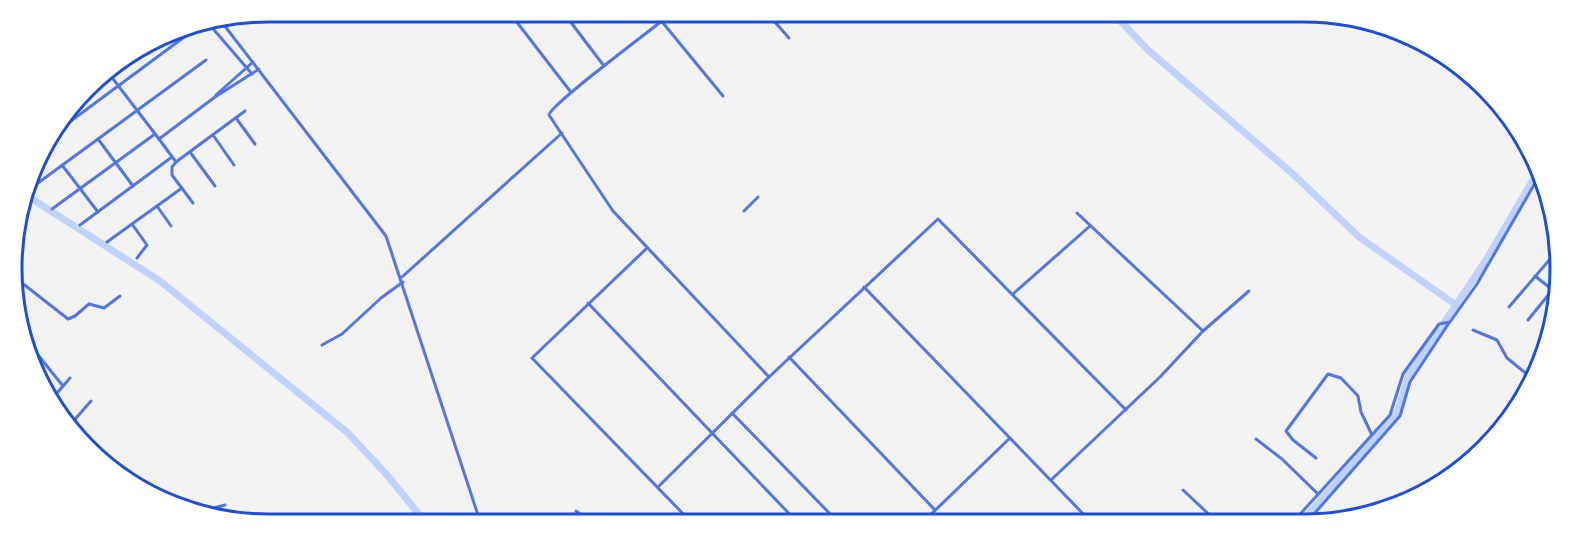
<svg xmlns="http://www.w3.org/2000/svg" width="1572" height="536" font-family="'Varela Round',sans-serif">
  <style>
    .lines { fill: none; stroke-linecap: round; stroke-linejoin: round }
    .canal { stroke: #bfd3fe; stroke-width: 7 }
    .minor { stroke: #5277de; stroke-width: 3 }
    .rim { fill: none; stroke: #1d4ed8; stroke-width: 3 }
  </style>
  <rect width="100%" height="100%" fill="#f2f2f2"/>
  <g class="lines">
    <!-- canal -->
    <g class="canal">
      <polyline points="1112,12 1148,50 1293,174 1359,237 1456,305"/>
      <polyline points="26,195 160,281 348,433 387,475 427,524"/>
      <polyline points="1302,522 1398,411 1408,377 1486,260 1537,173"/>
    </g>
    <!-- minor -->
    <g class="minor">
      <polyline points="509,12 570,91"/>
      <polyline points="563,12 604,66"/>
      <polyline points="654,12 723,96"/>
      <path d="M 673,12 C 657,26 549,105 549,115 L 613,211 L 769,377"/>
      <polyline points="766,12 789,38"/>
      <polyline points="221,21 386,236 481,524"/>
      <polyline points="209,24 252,74"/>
      <polyline points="107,71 159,139 215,97 259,69"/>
      <polyline points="216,95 253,62"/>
      <polyline points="236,118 255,144"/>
      <polyline points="56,132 187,35"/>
      <polyline points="213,135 234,165"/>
      <polyline points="98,139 133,186"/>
      <polyline points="159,139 176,162 245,111"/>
      <polyline points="190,152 215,186"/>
      <polyline points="176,162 172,167 172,175 193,203"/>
      <polyline points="62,165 98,212"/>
      <polyline points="27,191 206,60"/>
      <polyline points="157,206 171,226"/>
      <polyline points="52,209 155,134"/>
      <polyline points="744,211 758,197"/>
      <polyline points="1077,213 1203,331"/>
      <polyline points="132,224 147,245 137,258"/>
      <polyline points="80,225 172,157"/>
      <polyline points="107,242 182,188"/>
      <polyline points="646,249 532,358 692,523"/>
      <polyline points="1535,276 1554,291"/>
      <polyline points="402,277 562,133"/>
      <polyline points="17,279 68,319 75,316 89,304 104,308 120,296"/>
      <polyline points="864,287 1091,522"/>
      <polyline points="1013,294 1090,226"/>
      <polyline points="588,303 798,523"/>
      <polyline points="1509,307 1557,251"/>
      <polyline points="1528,320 1554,288"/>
      <polyline points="1473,330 1497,340 1507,358 1533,379"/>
      <polyline points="322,345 342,334 381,298 403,282"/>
      <polyline points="38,355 63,386"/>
      <polyline points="789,357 935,510"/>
      <polyline points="51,400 70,378"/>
      <polyline points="732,413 839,523"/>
      <polyline points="70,425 91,401"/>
      <polyline points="1256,439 1282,459 1318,494"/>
      <polyline points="1316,458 1293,440 1286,431 1328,374 1341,378 1358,396 1361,412 1372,435"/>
      <polyline points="1051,480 1160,377 1203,331 1249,291"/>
      <polyline points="658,487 769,377 938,219 1126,410"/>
      <polyline points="1183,490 1217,522"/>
      <polyline points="576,511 592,523"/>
      <polyline points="205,516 213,508 225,505"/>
      <polyline points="1293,522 1390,415 1403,374 1439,324 1450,322 1477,284 1538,178"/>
      <polyline points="1307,522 1400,416 1410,382 1449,323"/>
      <polyline points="922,523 1010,438"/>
    </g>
  </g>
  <!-- crop -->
  <path d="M0 0H1572V536H0ZM268 22H1304A246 246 0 0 1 1550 268V268A246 246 0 0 1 1304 514H268A246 246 0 0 1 22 268V268A246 246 0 0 1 268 22Z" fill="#fff" fill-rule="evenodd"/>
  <path class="rim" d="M268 22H1304A246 246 0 0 1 1550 268V268A246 246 0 0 1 1304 514H268A246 246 0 0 1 22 268V268A246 246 0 0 1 268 22Z"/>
</svg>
